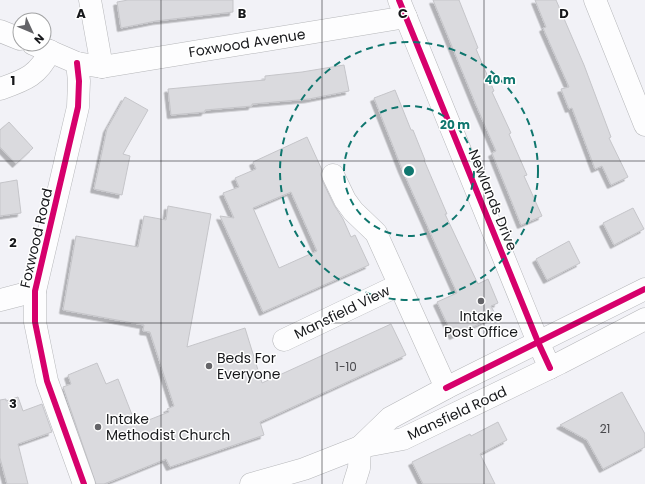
<svg xmlns="http://www.w3.org/2000/svg" width="645" height="484" font-family="Poppins,sans-serif">
  <style>
    .building { fill: #dadade; stroke: #c5c5c9; fill-rule: evenodd; filter: url(#shadow) }
    .lines { fill: none; stroke-linecap: round; stroke-linejoin: round }
    .minor-casing { stroke: #b6b7ba; stroke-width: 23 }
    .secondary-casing { stroke: #b6b7ba; stroke-width: 23 }
    .primary-casing { stroke: #b6b7ba; stroke-width: 23 }
    .minor { stroke: #fdfdfe; stroke-width: 22 }
    .secondary { stroke: #fdfdfe; stroke-width: 22 }
    .primary { stroke: #fdfdfe; stroke-width: 22 }
    .cycleway-casing { stroke: #fff; stroke-width: 8 }
    .cycleway { stroke: #d6006c; stroke-width: 6 }
    .grid { fill: none; stroke: #17181b; stroke-width: 1; stroke-opacity: 0.55 }
    .ring { fill: none; stroke: #0f766e; stroke-width: 2; stroke-dasharray: 7 5 }
    .poi-dot { fill: #646468; stroke: #fff; stroke-width: 1.5 }
    .labels { text-anchor: middle; stroke-width: 3; stroke-linejoin: round; paint-order: stroke }
    .number-label { font-size: 12px; fill: #48484c }
    .street-label { font-size: 14px; fill: #17181b; stroke: #fff }
    .poi-label { font-size: 14px; fill: #17181b; stroke: #fff; text-anchor: start }
    .grid-label { font-size: 13px; text-anchor: middle; font-weight: bold; fill: #17181b; stroke: #fff; stroke-width: 3; stroke-linejoin: round; paint-order: stroke }
    .centre { fill: #0f766e; stroke: #fff; stroke-width: 2 }
    .ring-label { font-size: 12px; text-anchor: middle; font-weight: bold; fill: #0f766e; stroke: #fff; stroke-width: 3; stroke-linejoin: round; paint-order: stroke }
  </style>
  <defs>
    <filter id="shadow"><feDropShadow dx="-3.5" dy="3.5" stdDeviation="0" flood-color="#0004"/></filter>
  </defs>
  <rect width="100%" height="100%" fill="#f2f2f7"/>
  <!-- building -->
  <g class="building">
    <polygon points="128,0 233,0 233,12 156,21 121,28 117,2"/>
    <polygon points="433,0 459,0 478,48 476,49 494,91 492,92 511,133 509,134 527,175 524,176 542,216 521,225 492,153 496,151 476,105"/>
    <polygon points="535,0 556,0 584,65 611,137 609,138 628,177 611,185 602,166 595,169 572,108 569,109 561,89 569,87 543,28 546,27"/>
    <polygon points="344,65 349,91 309,99 252,104 252,106 205,110 205,112 171,115 168,89 265,80 265,76 302,72"/>
    <polygon points="395,90 411,130 413,130 425,160 424,160 447,214 445,214 478,284 488,279 498,303 491,306 496,316 453,336 437,302 457,293 402,169 374,98"/>
    <polygon points="125,97 148,110 123,154 130,156 122,195 94,189 107,129"/>
    <polygon points="9,122 33,148 16,164 0,147 0,130"/>
    <path d="M 307,137 L 322,170 L 321,174 L 322,180 L 334,205 L 343,219 L 351,237 L 355,235 L 369,265 L 263,312 L 220,216 L 234,218 L 223,193 L 239,187 L 235,178 L 256,169 L 253,162 ZM 291,192 L 317,251 L 279,268 L 253,208 Z"/>
    <polygon points="17,180 21,213 0,216 0,183"/>
    <polygon points="168,206 211,214 187,347 245,328 262,383 391,324 406,355 260,422 264,435 170,467 166,459 104,484 96,484 63,387 71,384 68,375 97,363 106,384 118,379 136,425 169,412 167,409 174,406 150,332 143,331 144,325 63,310 76,236 138,247 144,216 166,220"/>
    <polygon points="633,208 644,229 614,245 603,223"/>
    <polygon points="569,241 580,263 547,280 536,259"/>
    <polygon points="622,392 645,434 645,447 603,469 587,440 560,425"/>
    <polygon points="18,397 23,411 42,404 52,432 18,444 28,484 7,484 0,458 0,400 6,399 6,401"/>
    <polygon points="498,422 507,440 480,454 495,484 423,484 412,462 470,434 471,436"/>
  </g>
  <g class="lines">
    <!-- minor casing -->
    <g class="minor-casing">
      <g id="minor">
        <polyline points="90,0 102,67"/>
        <polyline points="399,0 538,342 550,368"/>
        <polyline points="595,0 645,125"/>
        <polyline points="0,31 20,39"/>
        <polyline points="33,44 77,63 102,67 406,17"/>
        <polyline points="77,63 79,81 78,107 35,291 35,322 47,381 84,484"/>
        <path d="M 0,89 C 25,80 38,76 50,51"/>
        <polyline points="333,175 345,200 353,211 376,233 446,388"/>
        <polyline points="0,300 35,291"/>
        <polyline points="284,340 399,285"/>
      </g>
    </g>
    <!-- secondary casing -->
    <g class="secondary-casing">
      <polyline id="secondary" points="354,484 359,468 360,447"/>
    </g>
    <!-- primary casing -->
    <g class="primary-casing">
      <g id="primary">
        <polyline points="360,447 390,418 446,388 645,289"/>
        <polyline points="251,484 304,469 360,447 403,439 560,363 645,319"/>
      </g>
    </g>
    <!-- minor -->
    <use href="#minor" class="minor"/>
    <!-- secondary -->
    <use href="#secondary" class="secondary"/>
    <!-- primary -->
    <use href="#primary" class="primary"/>
    <!-- cycleway casing -->
    <g class="cycleway-casing">
      <g id="cycleway">
        <polyline points="399,0 538,342 550,368"/>
        <polyline points="77,63 79,81 78,107 35,291 35,322 47,381 84,484"/>
        <polyline points="446,388 645,289"/>
      </g>
    </g>
    <!-- cycleway -->
    <use href="#cycleway" class="cycleway"/>
  </g>
  <!-- grid -->
  <path class="grid" d="M 161,0 L 161,484M 322,0 L 322,484M 484,0 L 484,484M 0,161 L 645,161M 0,323 L 645,323"/>
  <!-- distance rings -->
  <g class="ring">
    <circle cx="409" cy="171" r="65"/>
    <circle cx="409" cy="171" r="129"/>
  </g>
  <!-- markers -->
  <g class="poi-dot">
    <circle cx="481" cy="301" r="4"/>
    <circle cx="209" cy="366" r="4"/>
    <circle cx="98" cy="427" r="4"/>
  </g>
  <g class="labels">
    <!-- number labels -->
    <g class="number-label">
      <text x="346" y="371">1-10</text>
      <text x="605" y="433">21</text>
    </g>
    <!-- street labels -->
    <g class="street-label">
      <text transform="translate(247 43) rotate(-9)" y="5">Foxwood Avenue</text>
      <text transform="translate(493 200) rotate(68)" y="5">Newlands Drive</text>
      <text transform="translate(36 238) rotate(-77)" y="5">Foxwood Road</text>
      <text transform="translate(342 312) rotate(-26)" y="5">Mansfield View</text>
      <text transform="translate(457 413) rotate(-25)" y="5">Mansfield Road</text>
    </g>
    <!-- poi labels -->
    <g class="poi-label">
      <text x="481" y="321" text-anchor="middle">Intake<tspan x="481" dy="16">Post Office</tspan></text>
      <text x="217" y="363">Beds For<tspan x="217" dy="16">Everyone</tspan></text>
      <text x="106" y="424">Intake<tspan x="106" dy="16">Methodist Church</tspan></text>
    </g>
  </g>
  <g class="grid-label">
    <text x="81" y="18">A</text>
    <text x="242" y="18">B</text>
    <text x="403" y="18">C</text>
    <text x="564" y="18">D</text>
    <text x="13" y="85">1</text>
    <text x="13" y="247">2</text>
    <text x="13" y="408">3</text>
  </g>
  <circle cx="409" cy="171" r="6" class="centre"/>
  <g class="ring-label">
    <text x="500" y="84">40 m</text>
    <text x="455" y="129">20 m</text>
  </g>
  <!-- north arrow -->
  <g transform="translate(32 32) rotate(134)"><circle r="19" fill="#ffffff" stroke="#a2a3a4"/>
  <path d="M0-3L7 15L0 10L-7 15Z" fill="#646468"/>
  <text y="-6" font-size="11" font-weight="bold" text-anchor="middle" fill="#17181b">N</text>
  </g>
</svg>
